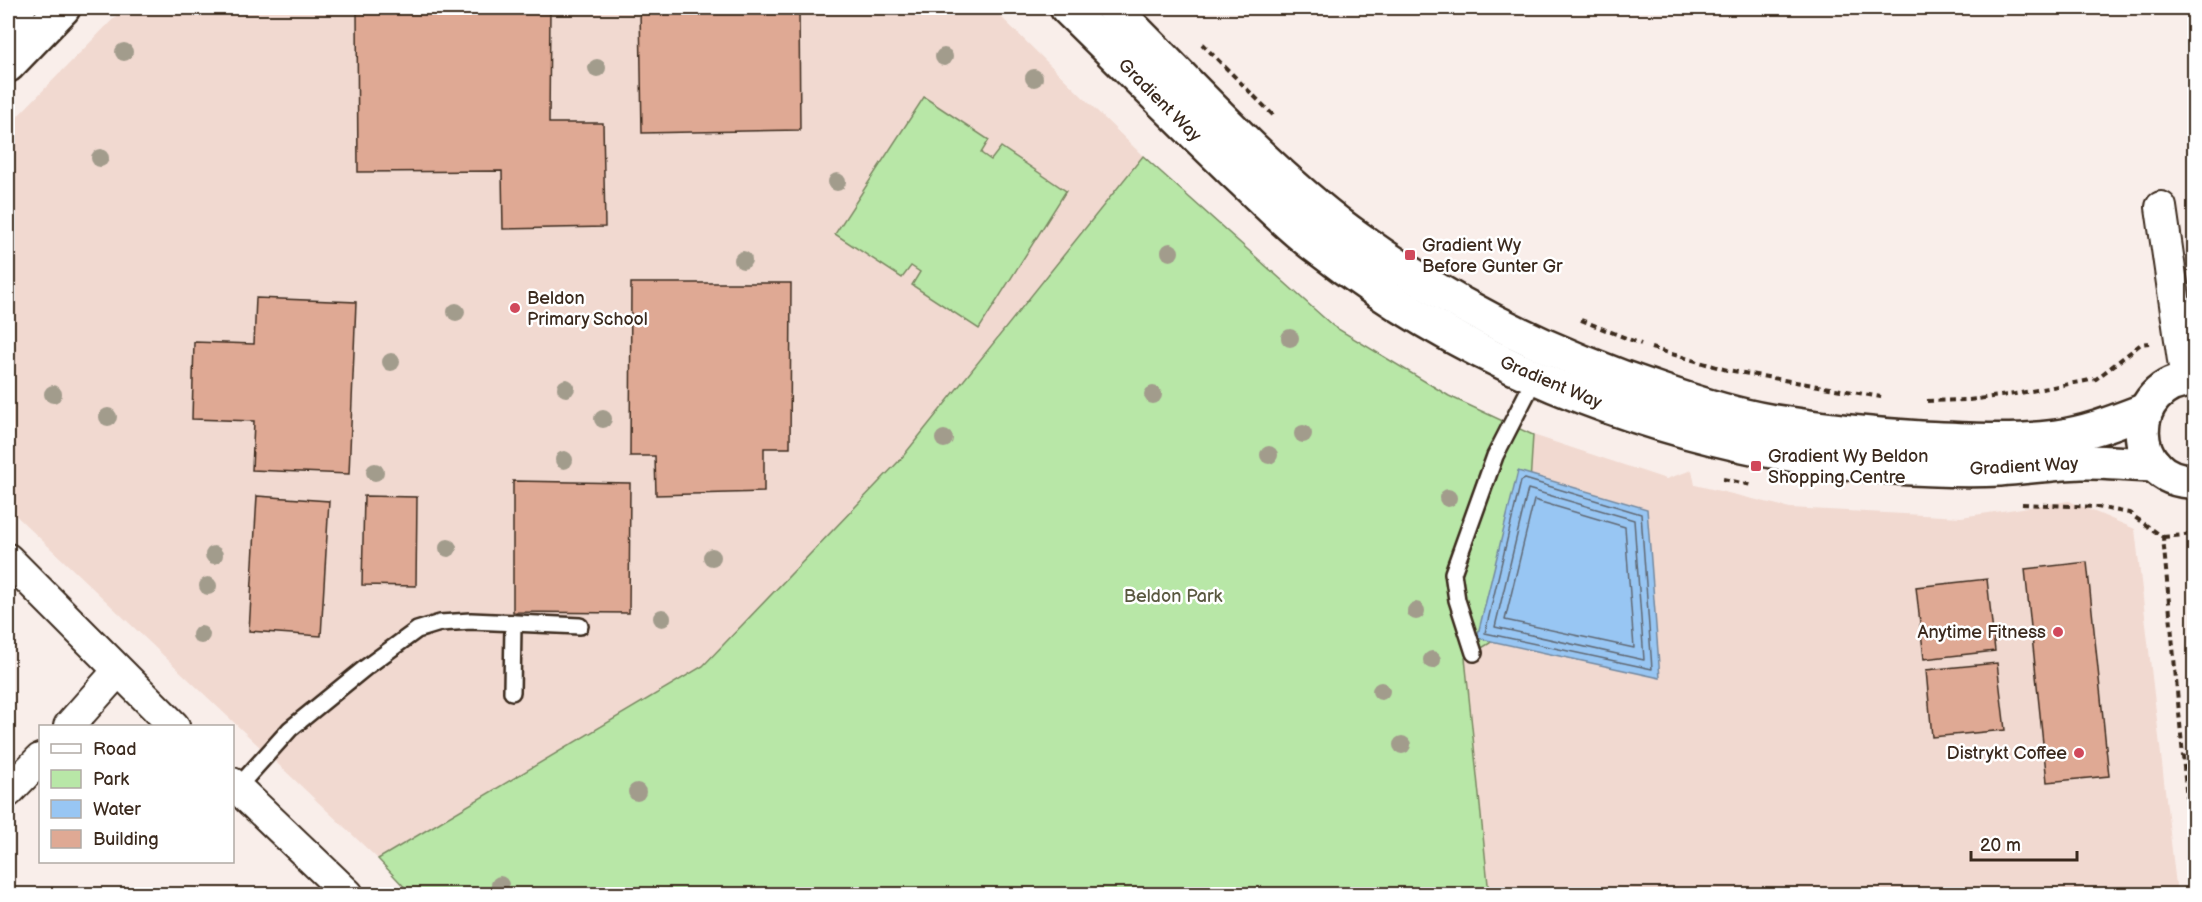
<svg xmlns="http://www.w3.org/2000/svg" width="2202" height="902" font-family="'Balsamiq Sans',sans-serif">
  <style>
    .built { fill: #f1d9d0 }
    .green { fill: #b8e7a7; stroke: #7a8862; stroke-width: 1.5 }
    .water { fill: #98c6f3; stroke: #73889e; stroke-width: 1.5 }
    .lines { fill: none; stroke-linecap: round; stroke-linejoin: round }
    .shore { stroke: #606873; stroke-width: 1.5 }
    .building { fill: #dfa994; stroke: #3b2a1e; stroke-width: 1.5 }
    .service-casing { stroke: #3b2a1e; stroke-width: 20 }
    .minor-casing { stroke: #3b2a1e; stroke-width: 34 }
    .tertiary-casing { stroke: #3b2a1e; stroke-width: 38 }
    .path { stroke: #3b2a1e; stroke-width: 4; stroke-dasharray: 6 4.5; stroke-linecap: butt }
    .service { stroke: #fff; stroke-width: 15 }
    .minor { stroke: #fff; stroke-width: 30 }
    .tertiary { stroke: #fff; stroke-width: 33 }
    .tree { fill: #a29c8c }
    .poi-dot { fill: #d1495b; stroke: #fff; stroke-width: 2 }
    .labels { text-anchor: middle; stroke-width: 5; stroke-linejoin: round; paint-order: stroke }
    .street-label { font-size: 18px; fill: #3b2a1e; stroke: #fff }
    .poi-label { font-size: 18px; fill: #3b2a1e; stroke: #fff; text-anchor: start }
    .park-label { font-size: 18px; fill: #5a5940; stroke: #fff }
  </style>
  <rect width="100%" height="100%" fill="#f9eeea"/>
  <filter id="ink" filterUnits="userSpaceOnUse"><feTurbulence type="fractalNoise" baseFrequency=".0167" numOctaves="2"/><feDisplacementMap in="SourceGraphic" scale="12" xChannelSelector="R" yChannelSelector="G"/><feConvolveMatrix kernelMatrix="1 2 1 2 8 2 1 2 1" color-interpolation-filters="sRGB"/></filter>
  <g filter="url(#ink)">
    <!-- built -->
    <g class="built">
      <polygon points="124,8 992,8 1143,156 900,460 703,666 378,859 8,508 8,126"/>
      <polygon points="1533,435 1666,479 1692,470 1695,485 1790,508 1961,517 2069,501 2135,529 2177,894 1489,894 1465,658"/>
    </g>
    <!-- green -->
    <g class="green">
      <polygon points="924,97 989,140 981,153 991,160 1001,147 1066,191 979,329 912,285 920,272 911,266 902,278 835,234"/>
      <polygon points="1143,156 1333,326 1449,396 1533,435 1528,516 1490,643 1465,658 1489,894 411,894 378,859 703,666 900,460"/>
    </g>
    <!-- water -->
    <polygon class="water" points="1518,471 1647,509 1660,678 1477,638"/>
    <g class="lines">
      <!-- shore -->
      <g class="shore">
        <polygon points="1525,479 1641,514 1652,669 1485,633 1521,481"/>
        <polygon points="1528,489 1634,520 1644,660 1495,627"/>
        <polygon points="1534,500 1625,527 1634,648 1505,620"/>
      </g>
    </g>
    <!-- building -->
    <g class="building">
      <polygon points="357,8 550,8 549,123 603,123 605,227 503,229 502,171 358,172"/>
      <polygon points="640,8 799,8 800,130 642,133"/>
      <polygon points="631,283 791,283 790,448 764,448 764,492 656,495 655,456 630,456"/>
      <polygon points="256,298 356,302 349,474 252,470 254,421 192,419 194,342 254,344"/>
      <polygon points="513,481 630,483 629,613 513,612"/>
      <polygon points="257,496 329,501 321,636 249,631"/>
      <polygon points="364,496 417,497 416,586 362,585"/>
      <polygon points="2087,562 2109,776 2047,782 2025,569"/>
      <polygon points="1987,579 1995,651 1924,659 1916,587"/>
      <polygon points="1997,663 2005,730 1932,737 1926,670"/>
    </g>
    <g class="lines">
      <!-- service casing -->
      <g class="service-casing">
        <g id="service">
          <polyline points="1474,653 1457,600 1453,573 1495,456 1535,378"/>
          <polyline points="512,692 513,623"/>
          <polyline points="237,788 290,729 365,668 417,630 440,623 471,621 580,626"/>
        </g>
      </g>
      <!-- minor casing -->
      <g class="minor-casing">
        <g id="minor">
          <polyline points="2161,207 2186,381"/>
          <polyline points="8,559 174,726"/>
          <polyline points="69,726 117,672"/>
          <polyline points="232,783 348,894"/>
          <polyline points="8,792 40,759"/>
        </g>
      </g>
      <!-- tertiary casing -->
      <g class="tertiary-casing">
        <g id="tertiary">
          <path d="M 1067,8 C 1123,63 1179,119 1235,173 C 1262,198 1288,226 1318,248 C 1479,373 1679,449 1883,466 C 1922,469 1961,471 2000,469 C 2027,467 2054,463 2081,462 C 2105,461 2130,465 2155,465"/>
          <path d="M 1113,8 C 1189,83 1262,166 1348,231 C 1442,301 1550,354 1661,391 C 1696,403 1733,415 1769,421 C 1819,429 1870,435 1921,438 C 1965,440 2013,443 2056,437 C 2088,433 2117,421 2146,410"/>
          <polyline points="8,20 19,8"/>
          <polyline points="8,65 63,8"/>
          <path d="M 2194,380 C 2124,382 2126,482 2194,481"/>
        </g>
      </g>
      <!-- path -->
      <g class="path">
        <polyline points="1202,44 1273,115"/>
        <polyline points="1581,320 1641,344"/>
        <polyline points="1651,348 1727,370 1881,397"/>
        <polyline points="1927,401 1969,400 2015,394 2096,379 2141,344 2149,343"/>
        <polyline points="1723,479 1751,485"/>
        <polyline points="2022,504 2097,507 2129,513 2163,537 2194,877"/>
        <polyline points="2163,537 2194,534"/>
      </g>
      <!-- service -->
      <use href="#service" class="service"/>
      <!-- minor -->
      <use href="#minor" class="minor"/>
      <!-- tertiary -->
      <use href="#tertiary" class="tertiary"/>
    </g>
    <!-- trees -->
    <g class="tree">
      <circle cx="124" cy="52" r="9"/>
      <circle cx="944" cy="57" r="9"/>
      <circle cx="597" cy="68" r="9"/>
      <circle cx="1034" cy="78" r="9"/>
      <circle cx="100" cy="158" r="9"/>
      <circle cx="837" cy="182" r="9"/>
      <circle cx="1170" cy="252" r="9"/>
      <circle cx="743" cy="260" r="9"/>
      <circle cx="456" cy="312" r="9"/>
      <circle cx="1290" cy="338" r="9"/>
      <circle cx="391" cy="362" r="9"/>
      <circle cx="566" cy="388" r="9"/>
      <circle cx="53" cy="394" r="9"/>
      <circle cx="1153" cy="395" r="9"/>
      <circle cx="108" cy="417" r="9"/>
      <circle cx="603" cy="419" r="9"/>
      <circle cx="1303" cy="434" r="9"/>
      <circle cx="944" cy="439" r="9"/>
      <circle cx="1269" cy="455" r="9"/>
      <circle cx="564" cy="460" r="9"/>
      <circle cx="375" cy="472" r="9"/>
      <circle cx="1448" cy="498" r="9"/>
      <circle cx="448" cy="548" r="9"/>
      <circle cx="214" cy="555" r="9"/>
      <circle cx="712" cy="557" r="9"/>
      <circle cx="208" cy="586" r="9"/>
      <circle cx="1416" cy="611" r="9"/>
      <circle cx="662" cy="618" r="9"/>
      <circle cx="201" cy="635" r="9"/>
      <circle cx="1432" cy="660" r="9"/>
      <circle cx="1381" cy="691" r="9"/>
      <circle cx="1402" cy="745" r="9"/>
      <circle cx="637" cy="792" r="9"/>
      <circle cx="500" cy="885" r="9"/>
    </g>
  </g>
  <!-- markers -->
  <g class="poi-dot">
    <rect x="1404" y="249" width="12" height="12" rx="3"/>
    <circle cx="515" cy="308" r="6"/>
    <rect x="1750" y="460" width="12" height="12" rx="3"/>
    <circle cx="2058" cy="632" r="6"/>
    <circle cx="2079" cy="753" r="6"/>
  </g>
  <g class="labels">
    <!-- street labels -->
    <g class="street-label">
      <text transform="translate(1160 100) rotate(45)" y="6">Gradient Way</text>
      <text transform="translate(1551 382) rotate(23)" y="6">Gradient Way</text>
      <text transform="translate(2024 466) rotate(-3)" y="6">Gradient Way</text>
    </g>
    <!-- poi labels -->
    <g class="poi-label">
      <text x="1422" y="251">Gradient Wy<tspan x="1422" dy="21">Before Gunter Gr</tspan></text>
      <text x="527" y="304">Beldon<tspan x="527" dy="21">Primary School</tspan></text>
      <text x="1768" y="462">Gradient Wy Beldon<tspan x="1768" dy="21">Shopping Centre</tspan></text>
      <text x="2046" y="638" text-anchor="end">Anytime Fitness</text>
      <text x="2067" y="759" text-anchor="end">Distrykt Coffee</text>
    </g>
    <!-- park labels -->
    <g class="park-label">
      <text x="1173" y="602">Beldon Park</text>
    </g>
  </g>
  <!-- margin -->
  <rect width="2202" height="902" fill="none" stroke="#fff" stroke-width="30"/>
  <rect x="15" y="15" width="2172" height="872" fill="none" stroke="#3b2a1e" stroke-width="2" filter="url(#ink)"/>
  <!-- legend -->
  <rect x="39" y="725" width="195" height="138" fill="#ffffff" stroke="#b1aaa5" stroke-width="1.5"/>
  <rect x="51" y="744" width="30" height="9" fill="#ffffff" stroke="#b1aaa5" stroke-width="1.5"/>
  <text x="93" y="755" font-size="18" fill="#3b2a1e">Road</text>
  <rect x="51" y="770" width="30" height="18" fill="#b8e7a7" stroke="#b1aaa5" stroke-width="1.5"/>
  <text x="93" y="785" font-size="18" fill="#3b2a1e">Park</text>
  <rect x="51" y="800" width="30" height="18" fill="#98c6f3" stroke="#b1aaa5" stroke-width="1.5"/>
  <text x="93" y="815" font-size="18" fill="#3b2a1e">Water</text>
  <rect x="51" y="830" width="30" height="18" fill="#dfa994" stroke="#b1aaa5" stroke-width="1.5"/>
  <text x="93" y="845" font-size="18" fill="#3b2a1e">Building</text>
  <!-- scale -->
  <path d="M1971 851v9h106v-9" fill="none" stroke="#3b2a1e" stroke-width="3"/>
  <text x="1980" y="851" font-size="18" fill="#3b2a1e" stroke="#ffffff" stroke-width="4.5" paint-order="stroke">20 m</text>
</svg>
